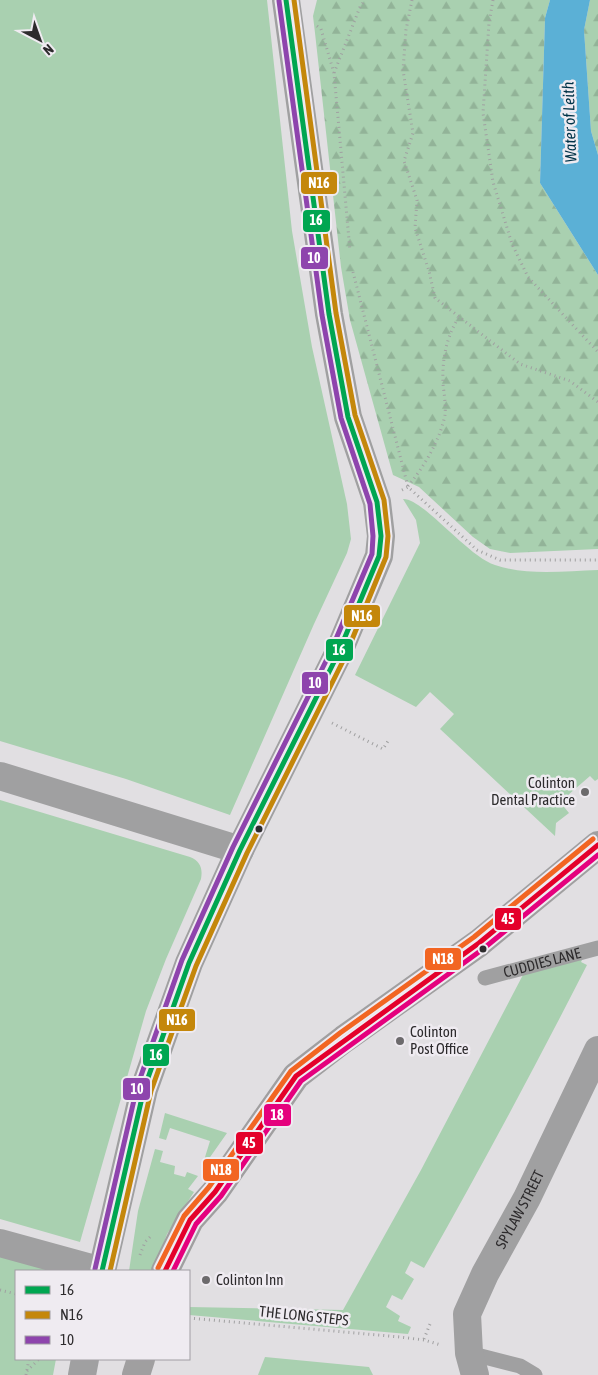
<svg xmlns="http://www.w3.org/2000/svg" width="598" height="1375" font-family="'Asap Condensed',sans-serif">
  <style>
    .forest { fill: url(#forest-firs) }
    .green { fill: #a9d0b0 }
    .water { fill: #5bb0d6 }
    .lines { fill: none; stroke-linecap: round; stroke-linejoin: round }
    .path { stroke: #a0a0a1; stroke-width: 3; stroke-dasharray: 1 4; stroke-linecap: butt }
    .service { stroke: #a0a0a1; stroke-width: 15 }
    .minor { stroke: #a0a0a1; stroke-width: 28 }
    .tertiary { stroke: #a0a0a1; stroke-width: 28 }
    .secondary { stroke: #a09fa0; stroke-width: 28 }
    .bus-1-casing { stroke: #efebf1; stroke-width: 9 }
    .bus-2-casing { stroke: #efebf1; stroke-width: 9 }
    .bus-3-casing { stroke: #efebf1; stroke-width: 9 }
    .bus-4-casing { stroke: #efebf1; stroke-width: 9 }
    .bus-5-casing { stroke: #efebf1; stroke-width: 9 }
    .bus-6-casing { stroke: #efebf1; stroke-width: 9 }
    .bus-1 { stroke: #00a651; stroke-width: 5 }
    .bus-2 { stroke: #c4870b; stroke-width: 5 }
    .bus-3 { stroke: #8e44ad; stroke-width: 5 }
    .bus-4 { stroke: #e4002b; stroke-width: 5 }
    .bus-5 { stroke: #e5007d; stroke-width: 5 }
    .bus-6 { stroke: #f26522; stroke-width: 5 }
    .poi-dot { fill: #6c6a6c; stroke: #efebf1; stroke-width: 2 }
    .bus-dot { fill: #2d2b2d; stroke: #efebf1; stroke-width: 2 }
    .labels { text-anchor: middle; stroke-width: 5; stroke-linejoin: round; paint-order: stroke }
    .poi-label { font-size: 15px; fill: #2d2b2d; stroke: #efebf1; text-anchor: start }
    .street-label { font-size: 15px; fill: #2d2b2d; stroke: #efebf1 }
    .water-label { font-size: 16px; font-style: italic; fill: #003348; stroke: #efebf1 }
    .line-badge { stroke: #efebf1; stroke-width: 2 }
    .badge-label { font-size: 14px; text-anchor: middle; font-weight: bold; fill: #fff }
  </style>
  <defs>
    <pattern id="forest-firs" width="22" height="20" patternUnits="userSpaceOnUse" patternTransform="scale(1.25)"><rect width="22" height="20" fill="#a9d0b0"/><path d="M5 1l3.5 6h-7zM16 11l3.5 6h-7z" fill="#92b398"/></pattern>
  </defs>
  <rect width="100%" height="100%" fill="#e1dfe2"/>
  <!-- forest -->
  <g class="forest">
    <polygon points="317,0 550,0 545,18 540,183 598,275 598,549 510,553 490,549 473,537 419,487 393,475 350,320 341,267 315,33 313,16"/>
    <polygon points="590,0 598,0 598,155 591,131 584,30"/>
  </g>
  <!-- green -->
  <g class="green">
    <polygon points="0,0 267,0 292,231 312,347 347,504 351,539 347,553 314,624 230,815 126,779 0,741"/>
    <path d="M 403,499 C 423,498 467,556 495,565 C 527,576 565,571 598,570 L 598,779 L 595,781 L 590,776 L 560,802 L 569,813 L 556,823 L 555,836 L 440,729 L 454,714 L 430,692 L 416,707 L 355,675 L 420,543 L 416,520 Z"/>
    <path d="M 0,800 L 190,857 C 200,861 203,868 201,879 L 166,959 L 146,1011 L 80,1242 L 0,1219 Z"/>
    <path d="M 585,954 L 581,962 L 587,965 C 535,1067 481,1168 424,1268 L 411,1261 L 405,1273 L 414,1279 L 402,1300 L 392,1295 L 386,1307 L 400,1316 L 398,1321 L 411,1327 L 408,1334 L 189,1315 L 189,1307 L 343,1310 L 421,1170 L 525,971 Z"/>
    <polygon points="165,1113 227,1133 201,1170 210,1141 170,1128 166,1140 159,1138"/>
    <polygon points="155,1149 163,1151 160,1162 175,1166 174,1174 185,1177 187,1172 198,1176 188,1189 194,1192 167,1234 154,1271 129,1271 138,1211"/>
    <polygon points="0,1256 52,1271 16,1271 16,1359 56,1359 53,1375 0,1375"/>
    <polygon points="265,1357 369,1367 373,1375 258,1375"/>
  </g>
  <!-- water -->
  <polygon class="water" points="550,0 590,0 584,30 591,131 598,155 598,275 540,183 545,18"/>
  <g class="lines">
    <!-- path -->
    <g class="path">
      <polyline points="412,0 406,30 403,70 413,133 404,161 417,200 415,228 429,271 435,298 520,364 570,381 598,402"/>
      <polyline points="493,0 489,23 483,113 493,182 512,244 528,277 598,352"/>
      <polyline points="317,26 321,29 334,73 350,251"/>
      <polyline points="334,73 360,7 365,0"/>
      <polyline points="353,272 408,487"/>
      <path d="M 408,486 C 424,467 440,440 445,415 C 446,405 444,393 443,384 C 442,359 446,339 458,318"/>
      <polyline points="402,490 408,487 477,550 500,560 598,560"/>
      <polyline points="332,723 383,749 388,741"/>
      <polyline points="140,1255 145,1242 150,1237"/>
      <polyline points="0,1290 16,1294"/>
      <polyline points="189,1318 400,1337 424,1340 441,1345"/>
      <polyline points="424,1339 430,1324"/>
      <polyline points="27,1371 39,1359"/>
      <polyline points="26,1375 29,1359"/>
    </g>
    <!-- service -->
    <g class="service">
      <path id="s1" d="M 485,978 L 598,948"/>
      <polyline points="469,1353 520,1366 535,1375"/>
    </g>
    <!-- minor -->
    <g class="minor">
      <polyline points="0,776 240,850"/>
      <polyline points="0,1243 102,1271"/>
      <path id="s2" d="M 475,1375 L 469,1353 L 467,1314 L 485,1274 L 527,1198 L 598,1050"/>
    </g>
    <!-- tertiary -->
    <g class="tertiary">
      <polyline points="102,1271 144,1089 189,963 240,850 337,656 379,556 381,536 377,502 348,417 329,314 286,0"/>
      <polyline points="82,1375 85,1359"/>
    </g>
    <!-- secondary -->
    <g class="secondary">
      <polyline points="165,1271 190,1220 215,1192 296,1076 344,1039 479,943 598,845"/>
      <polyline points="136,1375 141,1359"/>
    </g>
    <!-- bus-1 casing -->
    <g class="bus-1-casing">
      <polyline id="bus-1" points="102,1271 144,1089 189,963 240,850 337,656 379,556 381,536 377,502 348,417 329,314 286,0"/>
    </g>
    <!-- bus-2 casing -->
    <g class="bus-2-casing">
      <polyline id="bus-2" points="110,1271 151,1091 196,966 247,853 344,659 386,557 388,536 384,500 355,415 336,313 294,0"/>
    </g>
    <!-- bus-3 casing -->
    <g class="bus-3-casing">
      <polyline id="bus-3" points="95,1269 137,1087 182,960 233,847 330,653 372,554 373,536 370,504 341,418 322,315 279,1"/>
    </g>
    <!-- bus-4 casing -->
    <g class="bus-4-casing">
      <polyline id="bus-4" points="165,1271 190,1220 215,1192 296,1076 479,943 598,845"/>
    </g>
    <!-- bus-5 casing -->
    <g class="bus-5-casing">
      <polyline id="bus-5" points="173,1271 196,1224 221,1196 301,1081 483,949 598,855"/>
    </g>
    <!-- bus-6 casing -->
    <g class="bus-6-casing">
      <polyline id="bus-6" points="158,1268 184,1216 209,1187 291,1071 340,1033 474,937 593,839"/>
    </g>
    <!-- bus-1 -->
    <use href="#bus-1" class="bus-1"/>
    <!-- bus-2 -->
    <use href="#bus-2" class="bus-2"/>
    <!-- bus-3 -->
    <use href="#bus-3" class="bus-3"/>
    <!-- bus-4 -->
    <use href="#bus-4" class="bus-4"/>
    <!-- bus-5 -->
    <use href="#bus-5" class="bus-5"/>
    <!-- bus-6 -->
    <use href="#bus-6" class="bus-6"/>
  </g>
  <!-- markers -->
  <g class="poi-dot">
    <circle cx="585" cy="792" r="5"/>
    <circle cx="400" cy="1041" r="5"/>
    <circle cx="206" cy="1280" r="5"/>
  </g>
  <g class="bus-dot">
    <circle cx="259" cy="829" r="4.5"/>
    <circle cx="483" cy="949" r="4.5"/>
  </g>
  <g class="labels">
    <!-- poi labels -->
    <g class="poi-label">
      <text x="575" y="788" text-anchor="end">Colinton<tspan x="575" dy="17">Dental Practice</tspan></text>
      <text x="410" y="1037">Colinton<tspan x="410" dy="17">Post Office</tspan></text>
      <text x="216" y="1285">Colinton Inn</text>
    </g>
    <!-- street labels -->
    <g class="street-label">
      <text dy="5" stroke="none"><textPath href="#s1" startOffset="59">CUDDIES LANE</textPath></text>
      <text dy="5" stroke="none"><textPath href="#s2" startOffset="179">SPYLAW STREET</textPath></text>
      <text transform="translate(304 1316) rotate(6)" y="5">THE LONG STEPS</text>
    </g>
    <!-- water labels -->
    <g class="water-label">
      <text transform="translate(569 122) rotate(-92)" y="6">Water of Leith</text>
    </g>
  </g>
  <g class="line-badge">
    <rect x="300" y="171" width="38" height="24" rx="5" fill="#c4870b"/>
    <rect x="302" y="209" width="29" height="24" rx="5" fill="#00a651"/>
    <rect x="300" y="246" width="29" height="24" rx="5" fill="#8e44ad"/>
    <rect x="343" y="604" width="38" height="24" rx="5" fill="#c4870b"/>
    <rect x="325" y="638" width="29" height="24" rx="5" fill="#00a651"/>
    <rect x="301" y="671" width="28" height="24" rx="5" fill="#8e44ad"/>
    <rect x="494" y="907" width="28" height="24" rx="5" fill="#e4002b"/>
    <rect x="424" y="947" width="38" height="24" rx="5" fill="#f26522"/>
    <rect x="158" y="1008" width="38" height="24" rx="5" fill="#c4870b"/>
    <rect x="142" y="1043" width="28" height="24" rx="5" fill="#00a651"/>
    <rect x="122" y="1077" width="29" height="24" rx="5" fill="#8e44ad"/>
    <rect x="263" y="1103" width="29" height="24" rx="5" fill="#e5007d"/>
    <rect x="235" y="1131" width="29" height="24" rx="5" fill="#e4002b"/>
    <rect x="202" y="1158" width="38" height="24" rx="5" fill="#f26522"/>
  </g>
  <g class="badge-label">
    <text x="319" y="188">N16</text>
    <text x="316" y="225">16</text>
    <text x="314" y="263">10</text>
    <text x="362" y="621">N16</text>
    <text x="339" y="655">16</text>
    <text x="315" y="688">10</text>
    <text x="508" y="924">45</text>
    <text x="443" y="964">N18</text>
    <text x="177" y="1025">N16</text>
    <text x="156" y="1060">16</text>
    <text x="137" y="1094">10</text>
    <text x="277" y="1120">18</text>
    <text x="249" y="1148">45</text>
    <text x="221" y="1175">N18</text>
  </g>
  <!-- legend -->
  <rect x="15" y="1270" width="175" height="90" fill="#efebf1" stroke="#a19ea3"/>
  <rect x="25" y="1286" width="25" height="8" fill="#00a651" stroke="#a19ea3"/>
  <text x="60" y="1295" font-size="15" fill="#2d2b2d">16</text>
  <rect x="25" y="1311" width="25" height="8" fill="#c4870b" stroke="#a19ea3"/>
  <text x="60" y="1320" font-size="15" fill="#2d2b2d">N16</text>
  <rect x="25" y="1336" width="25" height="8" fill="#8e44ad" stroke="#a19ea3"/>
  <text x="60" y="1345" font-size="15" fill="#2d2b2d">10</text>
  <!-- north arrow -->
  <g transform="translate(40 40) rotate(139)" stroke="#efebf1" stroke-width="4" paint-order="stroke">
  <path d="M0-4L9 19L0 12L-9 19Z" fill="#2d2b2d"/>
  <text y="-8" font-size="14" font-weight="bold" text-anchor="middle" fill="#2d2b2d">N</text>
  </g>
</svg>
